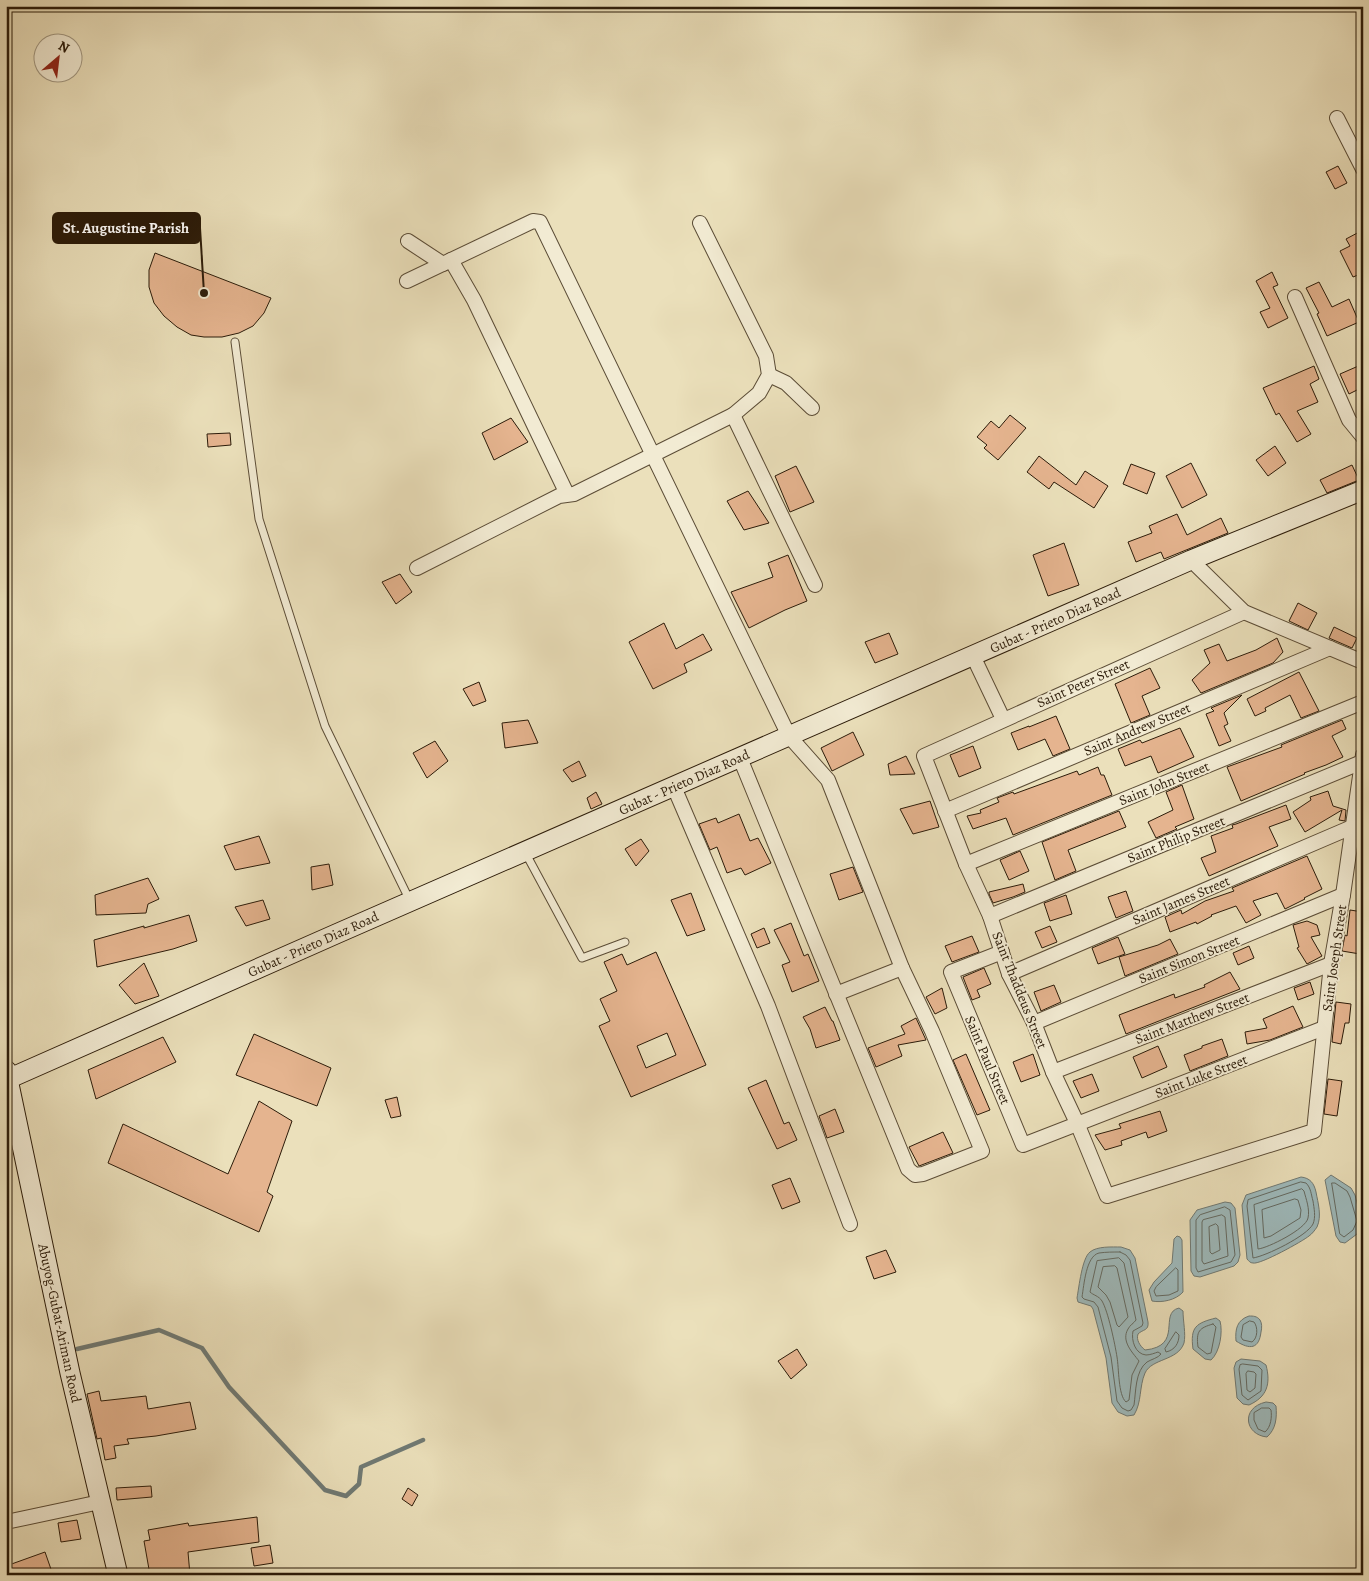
<svg xmlns="http://www.w3.org/2000/svg" width="1369" height="1581" font-family="Alegreya,serif">
  <style>
    .water { fill: #9ebabc; stroke: #707a74 }
    .lines { fill: none; stroke-linecap: round; stroke-linejoin: round }
    .shore { stroke: #646a62; stroke-width: 1 }
    .stream { stroke: #707a74; stroke-width: 4.5 }
    .building { fill: #e5b48f; stroke: #2b1b09; fill-rule: evenodd }
    .lane-casing { stroke: #5b4c36; stroke-width: 9 }
    .street-casing { stroke: #5b4c36; stroke-width: 16 }
    .secondary-casing { stroke: #2b1b09; stroke-width: 21 }
    .lane { stroke: #f2ebd3; stroke-width: 7 }
    .street { stroke: #f2ebd3; stroke-width: 14 }
    .secondary { stroke: #f2ebd3; stroke-width: 19 }
    .labels { text-anchor: middle; stroke-width: 4; stroke-linejoin: round; paint-order: stroke }
    .street-label { font-size: 14px; fill: #2b1b09; stroke: #f2ebd3 }
    .leader { fill: none; stroke: #2b1b09; stroke-width: 2 }
    .callout-dot { fill: #2b1b09; stroke: #f2ebd3; stroke-width: 2 }
    .callout { fill: #2b1b09; stroke: #2b1b09; stroke-width: 2 }
    .callout-label { font-size: 15px; text-anchor: middle; font-weight: bold; fill: #fff }
  </style>
  <rect width="100%" height="100%" fill="#ebe0bb"/>
  <filter id="stains"><feTurbulence type="fractalNoise" baseFrequency=".004" numOctaves="4"/><feColorMatrix values="0 0 0 0 .2 0 0 0 0 .09 0 0 0 0 .02 0 0 0 .5 -.17"/></filter>
  <radialGradient id="worn" r=".72"><stop offset=".6" stop-color="#630" stop-opacity="0"/><stop offset="1" stop-color="#630" stop-opacity=".3"/></radialGradient>
  <!-- water -->
  <g class="water">
    <polygon points="1331,1175 1351,1188 1355,1195 1362,1222 1357,1234 1345,1243 1340,1242 1336,1236 1325,1180"/>
    <path d="M 1301,1177 C 1310,1178 1314,1183 1316,1192 C 1318,1203 1322,1216 1317,1227 C 1315,1230 1312,1234 1309,1236 C 1303,1241 1260,1265 1253,1263 C 1250,1263 1249,1261 1247,1259 L 1242,1205 L 1246,1195 Z"/>
    <polygon points="1225,1202 1231,1203 1235,1208 1240,1255 1238,1262 1234,1266 1200,1277 1194,1276 1191,1271 1190,1220 1197,1210"/>
    <path d="M 1177,1236 L 1180,1237 L 1182,1240 L 1183,1292 C 1176,1300 1162,1303 1152,1301 L 1149,1290 L 1154,1282 L 1172,1263 L 1174,1239 Z"/>
    <path d="M 1121,1247 L 1130,1250 L 1135,1258 L 1148,1322 C 1149,1331 1143,1329 1138,1334 C 1136,1340 1140,1346 1145,1350 C 1184,1346 1158,1313 1179,1308 L 1183,1311 C 1183,1321 1186,1334 1184,1343 C 1178,1361 1152,1358 1145,1373 C 1139,1387 1142,1402 1134,1415 L 1127,1416 L 1118,1412 L 1112,1403 L 1106,1358 L 1093,1309 L 1091,1306 L 1078,1302 L 1077,1298 C 1079,1287 1082,1258 1090,1252 C 1097,1246 1112,1247 1121,1247 Z"/>
    <path d="M 1249,1316 C 1253,1316 1257,1316 1260,1320 C 1262,1323 1262,1328 1261,1332 C 1259,1349 1250,1350 1236,1341 C 1235,1329 1237,1320 1249,1316 Z"/>
    <path d="M 1216,1318 L 1220,1321 C 1223,1332 1220,1352 1211,1360 L 1205,1359 L 1193,1349 C 1190,1327 1196,1323 1216,1318 Z"/>
    <path d="M 1241,1359 L 1260,1361 L 1266,1365 C 1271,1384 1267,1397 1249,1405 L 1243,1404 L 1237,1398 L 1234,1368 L 1236,1362 Z"/>
    <path d="M 1266,1402 L 1273,1403 L 1276,1406 C 1277,1418 1276,1429 1267,1437 C 1245,1435 1240,1408 1266,1402 Z"/>
  </g>
  <g class="lines">
    <!-- shore -->
    <g class="shore">
      <path d="M 1301,1182 L 1306,1183 C 1311,1188 1311,1194 1313,1201 C 1314,1208 1316,1217 1313,1224 C 1307,1236 1266,1256 1253,1258 L 1247,1206 L 1248,1200 Z"/>
      <polygon points="1332,1183 1335,1183 1347,1191 1350,1197 1357,1221 1353,1230 1344,1237 1340,1234"/>
      <path d="M 1302,1189 L 1304,1191 C 1306,1199 1310,1209 1308,1218 C 1306,1229 1268,1248 1258,1249 L 1254,1205 Z"/>
      <polygon points="1295,1199 1298,1200 1301,1210 1300,1218 1271,1236 1264,1238 1262,1210"/>
      <polygon points="1225,1207 1230,1210 1235,1255 1231,1262 1198,1272 1196,1268 1196,1220 1200,1215"/>
      <polygon points="1222,1215 1225,1217 1228,1256 1204,1264 1202,1261 1202,1222 1203,1220"/>
      <polygon points="1216,1224 1218,1226 1220,1250 1212,1254 1210,1252 1209,1227"/>
      <path d="M 1120,1252 L 1126,1255 L 1130,1260 L 1143,1323 L 1142,1326 L 1133,1331 C 1131,1340 1135,1354 1146,1355 C 1150,1355 1155,1353 1158,1352 L 1161,1354 C 1158,1358 1152,1359 1147,1362 C 1135,1371 1136,1392 1134,1405 L 1131,1410 L 1128,1411 L 1122,1408 L 1117,1401 L 1111,1357 L 1098,1307 L 1094,1302 L 1084,1299 L 1082,1297 C 1084,1285 1086,1256 1099,1253 C 1106,1252 1113,1252 1120,1252 Z"/>
      <path d="M 1119,1258 L 1124,1263 L 1136,1320 C 1134,1323 1130,1325 1128,1329 C 1121,1341 1132,1352 1139,1361 L 1132,1375 L 1129,1400 L 1126,1402 C 1118,1395 1119,1368 1117,1357 C 1115,1344 1108,1311 1102,1301 C 1099,1296 1093,1295 1090,1292 L 1097,1261 Z"/>
      <polygon points="1115,1266 1117,1268 1128,1317 1119,1327 1117,1325 1110,1302 1106,1295 1098,1287 1103,1267"/>
      <polygon points="1176,1268 1178,1270 1178,1291 1169,1295 1156,1296 1154,1291 1156,1287"/>
      <path d="M 1250,1321 L 1254,1322 C 1258,1327 1258,1338 1252,1342 L 1243,1340 L 1241,1337 L 1243,1325 Z"/>
      <path d="M 1213,1324 L 1216,1327 L 1211,1353 L 1207,1354 L 1198,1347 C 1196,1331 1199,1328 1213,1324 Z"/>
      <path d="M 1176,1332 L 1179,1335 C 1179,1343 1175,1350 1166,1352 L 1165,1349 Z"/>
      <polygon points="1243,1364 1258,1366 1262,1370 1261,1391 1248,1400 1242,1395 1239,1369 1240,1365"/>
      <polygon points="1248,1371 1254,1372 1256,1374 1255,1388 1250,1392 1247,1390 1246,1374"/>
      <path d="M 1262,1408 L 1269,1408 L 1271,1410 C 1272,1417 1271,1427 1265,1432 L 1258,1429 L 1254,1420 L 1254,1413 Z"/>
    </g>
    <!-- stream -->
    <polyline class="stream" points="77,1349 159,1330 202,1348 229,1387 325,1490 346,1496 359,1484 361,1467 423,1440"/>
  </g>
  <!-- building -->
  <g class="building">
    <polygon points="1338,166 1347,183 1335,189 1326,172"/>
    <polygon points="1363,230 1363,273 1353,277 1340,251 1350,246 1346,239"/>
    <polygon points="155,253 271,298 264,313 253,326 239,333 222,337 204,337 191,335 177,327 164,316 154,303 149,287 149,270"/>
    <polygon points="1272,272 1278,285 1273,287 1288,318 1268,328 1260,312 1270,308 1256,281"/>
    <polygon points="1319,282 1332,307 1349,299 1359,322 1327,336 1317,314 1319,313 1306,288"/>
    <polygon points="1363,364 1363,387 1349,394 1340,374"/>
    <polygon points="1314,366 1319,379 1310,384 1318,402 1297,411 1311,434 1297,442 1279,413 1276,415 1263,388"/>
    <polygon points="1010,415 1026,428 998,460 984,448 987,445 977,437 991,421 999,428"/>
    <polygon points="511,418 528,442 494,460 482,433"/>
    <polygon points="230,433 231,445 208,447 207,434"/>
    <polygon points="1275,446 1286,463 1268,476 1256,460"/>
    <polygon points="1039,456 1076,485 1085,471 1108,486 1094,508 1054,482 1049,489 1027,472"/>
    <polygon points="1191,463 1207,495 1182,508 1166,476"/>
    <polygon points="1131,464 1155,473 1147,494 1123,484"/>
    <polygon points="1352,465 1359,480 1327,493 1320,480"/>
    <polygon points="796,466 814,502 790,512 775,476"/>
    <polygon points="748,491 769,523 744,530 727,501"/>
    <polygon points="1177,514 1187,535 1221,518 1228,533 1164,559 1161,552 1136,562 1128,542 1152,533 1149,526"/>
    <polygon points="1064,543 1079,585 1048,596 1033,555"/>
    <polygon points="788,555 807,601 785,610 749,628 731,592 773,577 768,563"/>
    <polygon points="400,574 412,592 396,604 382,582"/>
    <polygon points="1298,603 1317,613 1308,630 1289,621"/>
    <polygon points="664,623 676,649 703,634 712,650 684,664 687,672 653,689 629,642"/>
    <polygon points="1334,627 1357,638 1352,648 1329,638"/>
    <polygon points="889,633 898,654 875,663 865,642"/>
    <polygon points="1277,638 1283,652 1273,663 1201,693 1192,680 1210,663 1204,650 1219,644 1227,661 1256,650"/>
    <polygon points="1150,668 1160,688 1142,696 1150,715 1131,723 1115,684"/>
    <polygon points="1299,672 1319,711 1301,718 1290,695 1265,708 1266,711 1255,716 1247,699"/>
    <polygon points="479,682 486,701 473,706 463,689"/>
    <polygon points="1242,695 1224,713 1228,724 1224,726 1231,741 1219,746 1206,714 1214,711 1211,708"/>
    <polygon points="1056,716 1070,749 1053,756 1045,739 1018,750 1011,733 1029,726 1029,727"/>
    <polygon points="528,720 538,743 505,748 502,723"/>
    <polygon points="1342,720 1346,729 1332,736 1343,757 1326,765 1304,773 1305,774 1241,801 1227,767 1282,747 1281,745"/>
    <polygon points="1180,728 1194,757 1158,773 1151,756 1125,766 1118,749 1140,740 1142,743"/>
    <polygon points="853,732 864,755 832,771 821,748"/>
    <polygon points="435,741 448,761 427,778 413,753"/>
    <polygon points="973,746 981,768 959,777 950,755"/>
    <polygon points="906,756 915,774 890,775 888,764"/>
    <polygon points="579,761 586,776 572,782 563,770"/>
    <polygon points="1098,767 1101,775 1104,775 1112,795 1013,835 1006,818 973,829 967,816 981,813 980,810 999,802 997,798 1013,792 1014,794 1077,771 1079,775"/>
    <polygon points="1182,785 1194,819 1175,827 1177,829 1156,838 1148,822 1173,810 1166,792"/>
    <polygon points="1328,791 1333,806 1346,810 1345,821 1339,820 1342,810 1305,832 1293,812 1311,800 1310,797"/>
    <polygon points="596,792 602,804 591,809 587,798"/>
    <polygon points="930,801 939,827 913,834 900,809"/>
    <polygon points="1286,805 1291,819 1269,827 1278,846 1209,876 1201,858 1216,852 1211,836 1233,828 1232,825 1236,824"/>
    <polygon points="1119,811 1126,827 1068,850 1076,871 1055,880 1042,842"/>
    <polygon points="739,814 750,841 758,838 771,863 745,875 741,868 727,873 717,847 710,850 699,824 716,818 718,823"/>
    <polygon points="259,836 270,863 235,870 224,846"/>
    <polygon points="641,839 649,851 636,866 625,849"/>
    <polygon points="1020,851 1029,871 1009,880 1000,860"/>
    <polygon points="1307,856 1322,889 1304,898 1305,899 1285,909 1277,893 1253,901 1261,915 1246,923 1236,906 1211,915 1212,916 1197,924 1196,922 1170,932 1165,917 1181,910 1182,914 1205,901 1234,891 1232,888"/>
    <polygon points="329,864 333,885 312,890 311,867"/>
    <polygon points="853,867 863,892 839,900 830,874"/>
    <polygon points="148,878 159,899 148,904 146,913 96,915 95,895"/>
    <polygon points="1023,884 1025,892 1013,897 993,903 989,894 989,892"/>
    <polygon points="1126,891 1133,911 1116,918 1108,897"/>
    <polygon points="691,893 705,930 687,936 671,900"/>
    <polygon points="1066,895 1072,914 1050,921 1044,903"/>
    <polygon points="263,900 270,919 246,926 235,907"/>
    <polygon points="1350,910 1363,912 1360,954 1342,951 1345,935 1347,936"/>
    <polygon points="189,915 197,941 173,949 97,967 94,940 144,926 144,928"/>
    <polygon points="1307,921 1317,925 1320,935 1311,937 1322,956 1307,964 1297,948 1299,947 1293,925"/>
    <polygon points="791,923 804,956 808,954 819,981 792,992 782,965 790,962 774,930"/>
    <polygon points="1050,926 1057,942 1042,948 1035,932"/>
    <polygon points="764,928 770,943 757,948 751,934"/>
    <polygon points="972,936 979,952 952,962 945,946"/>
    <polygon points="1118,937 1125,954 1098,964 1092,948"/>
    <polygon points="1170,939 1178,954 1125,976 1119,957 1158,945"/>
    <polygon points="1249,946 1254,958 1238,965 1233,953"/>
    <path d="M 656,952 L 706,1065 L 631,1097 L 599,1026 L 610,1021 L 600,999 L 617,991 L 604,962 L 622,954 L 627,965 ZM 667,1033 L 676,1055 L 646,1068 L 637,1046 Z"/>
    <polygon points="144,963 159,996 135,1004 119,985"/>
    <polygon points="984,968 991,984 977,990 980,997 972,1000 963,977"/>
    <polygon points="1230,972 1240,989 1126,1034 1119,1015 1174,994 1175,998 1205,987 1204,985"/>
    <polygon points="1310,982 1314,994 1298,1000 1294,988"/>
    <polygon points="1054,985 1061,1002 1041,1011 1034,992"/>
    <polygon points="942,988 947,1008 935,1014 926,997"/>
    <polygon points="1336,1002 1351,1004 1349,1023 1345,1023 1341,1044 1332,1042"/>
    <polygon points="1293,1006 1303,1027 1270,1040 1247,1044 1245,1032 1267,1028 1263,1019"/>
    <polygon points="825,1007 832,1021 833,1021 840,1040 816,1048 810,1029 803,1017"/>
    <polygon points="916,1018 926,1040 898,1045 902,1056 876,1067 868,1048 905,1034 901,1026"/>
    <polygon points="254,1034 331,1068 317,1106 236,1075"/>
    <polygon points="163,1037 176,1062 96,1099 88,1070"/>
    <polygon points="1222,1039 1228,1056 1190,1071 1184,1055 1202,1048 1202,1046"/>
    <polygon points="1158,1046 1167,1067 1142,1078 1133,1057"/>
    <polygon points="966,1054 990,1110 977,1115 953,1060"/>
    <polygon points="1033,1054 1040,1075 1021,1082 1013,1062"/>
    <polygon points="1092,1074 1099,1091 1081,1098 1073,1081"/>
    <polygon points="1328,1079 1342,1081 1337,1116 1324,1114"/>
    <polygon points="766,1080 784,1124 789,1122 797,1140 777,1149 748,1088"/>
    <polygon points="397,1097 401,1116 391,1118 385,1100"/>
    <polygon points="259,1101 292,1121 267,1192 273,1196 259,1232 108,1163 123,1124 228,1174"/>
    <polygon points="835,1109 844,1132 827,1138 819,1116"/>
    <polygon points="1160,1111 1167,1131 1148,1138 1146,1132 1121,1141 1122,1145 1105,1150 1095,1135 1121,1128 1119,1124"/>
    <polygon points="943,1132 953,1153 919,1166 909,1147"/>
    <polygon points="790,1178 800,1202 782,1209 772,1185"/>
    <polygon points="886,1250 896,1272 874,1279 866,1257"/>
    <polygon points="797,1349 807,1365 791,1379 778,1361"/>
    <polygon points="99,1391 101,1401 146,1396 148,1409 190,1402 196,1429 156,1436 127,1439 129,1444 114,1446 116,1458 105,1460 101,1438 97,1439 87,1394"/>
    <polygon points="151,1486 152,1497 117,1500 116,1488"/>
    <polygon points="408,1488 418,1495 412,1506 402,1499"/>
    <polygon points="257,1517 259,1542 188,1552 190,1575 150,1575 144,1541 150,1540 148,1530 188,1523 189,1526"/>
    <polygon points="77,1520 81,1539 61,1542 58,1523"/>
    <polygon points="270,1545 273,1563 254,1566 251,1548"/>
    <polygon points="45,1552 53,1575 6,1575 6,1566"/>
  </g>
  <g class="lines">
    <!-- lane casing -->
    <g class="lane-casing">
      <g id="lane">
        <polyline points="235,342 259,519 325,726 410,901"/>
        <polyline points="525,852 582,958 625,942"/>
      </g>
    </g>
    <!-- street casing -->
    <g class="street-casing">
      <g id="street">
        <polyline points="1337,118 1363,169"/>
        <polyline points="700,223 766,356 769,375 759,393 733,415"/>
        <polyline points="408,241 443,264"/>
        <polyline points="451,260 474,300 567,494"/>
        <polyline points="407,281 533,221 540,222 789,736 828,780 902,968 932,1031 982,1151 923,1174 915,1175 908,1169 740,758"/>
        <polyline points="1295,297 1349,420 1363,437"/>
        <polyline points="769,375 786,383 812,408"/>
        <polyline points="1191,560 1244,612 1363,662"/>
        <polyline points="417,568 559,496 574,494 733,415 815,585"/>
        <polyline points="1244,612 924,756 966,864 990,916 1009,974 1034,1023 1053,1072 1077,1123 1107,1196 1314,1131 1331,964 1343,895 1363,755"/>
        <polyline points="973,656 1003,719"/>
        <polyline points="674,787 768,1006 850,1224"/>
        <polyline points="945,811 1330,648"/>
        <polyline points="966,864 1363,702"/>
        <polyline points="990,916 1362,762"/>
        <polyline points="1002,952 951,972 1023,1145 1324,1028"/>
        <polyline points="1009,974 1352,827"/>
        <polyline points="836,994 902,968"/>
        <polyline points="1034,1023 1343,895"/>
        <polyline points="1053,1072 1331,964"/>
        <polyline points="6,1522 100,1502"/>
      </g>
    </g>
    <!-- secondary casing -->
    <g class="secondary-casing">
      <g id="secondary">
        <polyline points="6,1070 70,1373 118,1575"/>
        <polyline points="8,1079 336,934 1191,560 1363,490"/>
      </g>
    </g>
    <!-- lane -->
    <use href="#lane" class="lane"/>
    <!-- street -->
    <use href="#street" class="street"/>
    <!-- secondary -->
    <use href="#secondary" class="secondary"/>
  </g>
  <g class="labels">
    <!-- street labels -->
    <g class="street-label">
      <text transform="translate(1055 620) rotate(-24)" y="5">Gubat - Prieto Diaz Road</text>
      <text transform="translate(1083 683) rotate(-24)" y="5">Saint Peter Street</text>
      <text transform="translate(1137 729) rotate(-23)" y="5">Saint Andrew Street</text>
      <text transform="translate(684 782) rotate(-24)" y="5">Gubat - Prieto Diaz Road</text>
      <text transform="translate(1164 783) rotate(-22)" y="5">Saint John Street</text>
      <text transform="translate(1176 839) rotate(-22)" y="5">Saint Philip Street</text>
      <text transform="translate(1181 900) rotate(-23)" y="5">Saint James Street</text>
      <text transform="translate(313 944) rotate(-24)" y="5">Gubat - Prieto Diaz Road</text>
      <text transform="translate(1334 958) rotate(-82)" y="5">Saint Joseph Street</text>
      <text transform="translate(1189 959) rotate(-22)" y="5">Saint Simon Street</text>
      <text transform="translate(1020 990) rotate(68)" y="5">Saint Thaddeus Street</text>
      <text transform="translate(1192 1018) rotate(-21)" y="5">Saint Matthew Street</text>
      <text transform="translate(988 1060) rotate(67)" y="5">Saint Paul Street</text>
      <text transform="translate(1201 1076) rotate(-21)" y="5">Saint Luke Street</text>
      <text transform="translate(60 1323) rotate(78)" y="5">Abuyog-Gubat-Ariman Road</text>
    </g>
  </g>
  <!-- callouts -->
  <path class="leader" d="M204 293L200 228"/>
  <circle class="callout-dot" cx="204" cy="293" r="5"/>
  <rect class="callout" x="53" y="213" width="147" height="30" rx="5"/>
  <g class="callout-label">
    <text x="126" y="233">St. Augustine Parish</text>
  </g>
  <!-- margin -->
  <rect width="1369" height="1581" fill="none" stroke="#ebe0bb" stroke-width="25"/>
  <rect x="8" y="8" width="1354" height="1566" fill="none" stroke="#2b1b09" stroke-width="2.5"/>
  <rect x="12" y="12" width="1344" height="1556" fill="none" stroke="#2b1b09"/>
  <!-- north arrow -->
  <g transform="translate(58 58) rotate(28)"><circle r="24" fill="#f2ebd3" stroke="#a29882"/>
  <path d="M0-4L9 19L0 12L-9 19Z" fill="#8f2418"/>
  <text y="-8" font-size="14" font-weight="bold" text-anchor="middle" fill="#2b1b09">N</text>
  </g>
  <rect width="100%" height="100%" filter="url(#stains)"/>
  <rect width="100%" height="100%" fill="url(#worn)"/>
</svg>
